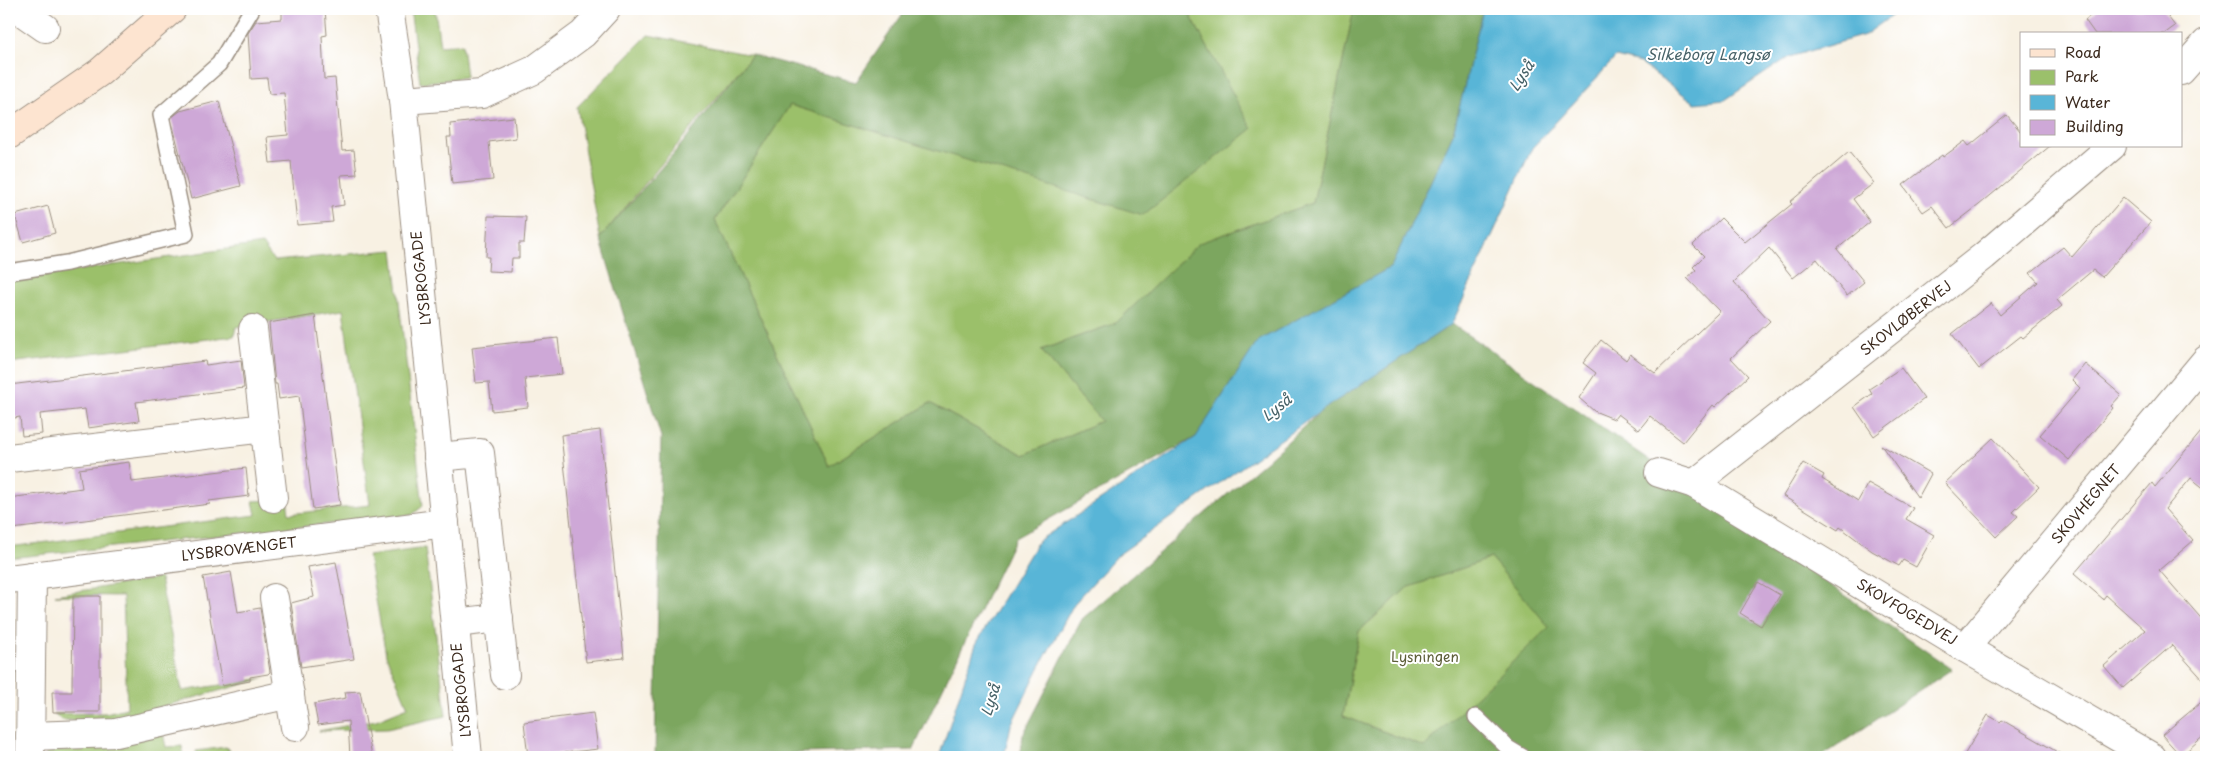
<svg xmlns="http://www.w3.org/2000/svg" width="2215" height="766" font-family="'Playpen Sans',sans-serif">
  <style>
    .green { fill: #9bc06b; stroke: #6b7544 }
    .forest { fill: #7ca65f; stroke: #5c683e; fill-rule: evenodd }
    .water { fill: #59b5d7; stroke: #4a707a }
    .building { fill: #cea8d7 }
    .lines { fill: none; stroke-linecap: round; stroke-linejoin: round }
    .service-casing { stroke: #9a8e80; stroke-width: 18 }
    .minor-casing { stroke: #9a8e80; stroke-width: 30 }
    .tertiary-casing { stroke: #9a8e80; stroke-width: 30 }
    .secondary-casing { stroke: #9a8e80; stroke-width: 30 }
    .service { stroke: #fff; stroke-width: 15 }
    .minor { stroke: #fff; stroke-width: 28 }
    .tertiary { stroke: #fff; stroke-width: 28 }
    .secondary { stroke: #fde4d0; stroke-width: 28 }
    .labels { text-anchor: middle; stroke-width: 4; stroke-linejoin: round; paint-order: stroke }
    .street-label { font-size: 14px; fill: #3b2a1e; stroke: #fff }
    .park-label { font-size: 14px; fill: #5d5e39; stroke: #fff }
    .water-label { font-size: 15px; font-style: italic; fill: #476268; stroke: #fff }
  </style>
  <rect width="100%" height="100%" fill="#fff"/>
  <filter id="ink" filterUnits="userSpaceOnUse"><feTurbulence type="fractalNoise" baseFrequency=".02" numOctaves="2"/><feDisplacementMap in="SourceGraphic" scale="10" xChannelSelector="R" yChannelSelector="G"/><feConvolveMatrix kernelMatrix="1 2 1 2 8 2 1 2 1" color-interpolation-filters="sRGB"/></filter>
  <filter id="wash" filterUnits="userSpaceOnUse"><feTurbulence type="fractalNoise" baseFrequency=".0096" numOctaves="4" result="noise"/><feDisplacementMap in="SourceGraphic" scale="20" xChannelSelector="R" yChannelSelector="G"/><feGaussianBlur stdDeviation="1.12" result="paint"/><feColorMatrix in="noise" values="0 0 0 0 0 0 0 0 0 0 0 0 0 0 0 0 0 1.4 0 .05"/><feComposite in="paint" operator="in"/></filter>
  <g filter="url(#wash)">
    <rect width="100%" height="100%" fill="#f8f1e3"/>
    <!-- green -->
    <g class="green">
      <polygon points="410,9 435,9 440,46 462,44 466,77 420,83"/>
      <polygon points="1187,9 1354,9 1313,203 1200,243 1116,323 1041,350 1101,421 1024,455 930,403 829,466 715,220 790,105 937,150 1251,129"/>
      <polygon points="648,35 752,55 600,238 577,107"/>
      <polygon points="262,244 274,261 393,250 423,506 412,515 9,558 9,547 256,515 253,501 287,499 289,514 370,505 343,310 236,327 234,336 9,363 9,280"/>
      <polygon points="425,548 446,716 387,729 319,731 376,720 408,707 386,655 368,556"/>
      <polygon points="1491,558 1550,627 1424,747 1343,716 1359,631 1407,588"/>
      <polygon points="160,578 182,691 265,678 111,721 62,720 54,714 106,713 127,708 123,596 55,595"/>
      <polygon points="163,733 166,747 182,746 183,757 45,757 47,752 120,745"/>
      <polygon points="226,747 235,757 197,757 196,751"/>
    </g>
    <!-- forest -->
    <g class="forest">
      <polygon points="906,9 1187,9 1252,129 1143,215 790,105 715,220 829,466 930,403 1024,455 1101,421 1041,350 1116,323 1199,243 1313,203 1354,9 1483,9 1453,134 1391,267 1258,341 1196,437 1015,538 913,750 655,757 661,437 600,238 680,146 752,55 856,82"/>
      <path d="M 1452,324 L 1952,669 L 1821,757 L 1020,757 L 1023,735 L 1082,619 L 1266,461 L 1321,411 ZM 1491,558 L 1549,627 L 1424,747 L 1343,716 L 1359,631 L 1407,588 Z"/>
    </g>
    <!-- water -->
    <polygon class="water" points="1483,9 1901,9 1865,35 1789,57 1725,100 1695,103 1640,63 1616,57 1532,148 1452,324 1321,411 1118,555 1074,604 1038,670 1011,725 1004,757 939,757 976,644 1038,541 1196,437 1258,341 1391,267 1453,134"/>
    <g id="blocks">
      <!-- building -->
      <g class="building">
        <polygon points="282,9 325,9 327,35 322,36 324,79 335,78 342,151 354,150 357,174 341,175 344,205 331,207 333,222 297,225 291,161 270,163 267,137 288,135 284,93 269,94 267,78 251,79 248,33 256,21 282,19"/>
        <polygon points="2099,9 2162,9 2175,26 2164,34 2095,34 2085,20"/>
        <polygon points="219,101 241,186 191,199 171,118 180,111"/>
        <polygon points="2007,115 2021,132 2021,146 2050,146 1979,205 1949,228 1932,206 1923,212 1903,185 1942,155 1943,157 1965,141 1969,146"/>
        <polygon points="514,117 516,138 489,142 493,180 452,184 447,137 451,137 450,124"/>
        <polygon points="1849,152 1874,183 1853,199 1870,222 1837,249 1864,282 1847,296 1817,259 1793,278 1769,248 1734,282 1770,321 1731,358 1748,376 1715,407 1713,405 1683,442 1650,416 1639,430 1618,414 1614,419 1594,411 1579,398 1596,373 1583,363 1601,340 1626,360 1630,354 1655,373 1718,313 1719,311 1687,278 1696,270 1693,267 1704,256 1693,245 1721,218 1745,242 1792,204 1790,202"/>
        <polygon points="2123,198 2151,222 2102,277 2093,270 2057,300 2062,306 2023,338 2021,336 1979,369 1952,334 1991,303 2000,315 2038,282 2030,273 2063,247 2072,257"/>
        <polygon points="48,206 55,233 23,242 15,215"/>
        <polygon points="488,216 526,217 524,243 519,243 519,258 512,258 511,272 488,271 489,257 486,257"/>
        <polygon points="315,315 340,505 313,509 299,396 279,399 277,384 275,384 269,323"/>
        <polygon points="558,338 562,374 525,378 528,407 492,411 489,382 476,383 472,347"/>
        <polygon points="241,360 244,388 136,402 139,421 88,428 85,409 40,414 42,434 22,436 20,417 9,419 9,385 205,361 206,365"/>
        <polygon points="2085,364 2121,395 2111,406 2113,408 2069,460 2040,435 2080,388 2072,380"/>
        <polygon points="1901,368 1924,399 1874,436 1854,407 1872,394 1869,389"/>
        <polygon points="2206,426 2206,490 2191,478 2165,509 2193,541 2159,570 2206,624 2206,683 2172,645 2123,688 2104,666 2145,630 2106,595 2103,599 2074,574 2152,483 2155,487"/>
        <polygon points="600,430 624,658 586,662 561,435"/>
        <polygon points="1993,438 2039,487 2013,512 2018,516 1996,537 1945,483"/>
        <polygon points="1881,445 1931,474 1918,498"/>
        <polygon points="129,462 132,482 246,468 249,496 209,501 210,504 77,521 12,529 12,526 9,527 9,498 82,488 79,469"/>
        <polygon points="1803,463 1824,475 1822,479 1858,501 1868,483 1913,508 1906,519 1934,535 1916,567 1903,560 1899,566 1872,551 1840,527 1838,530 1783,496"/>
        <polygon points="336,562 354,659 301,667 291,603 314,597 308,567"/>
        <polygon points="231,572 238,612 260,608 270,672 268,674 250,677 250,681 222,686 203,577"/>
        <polygon points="1758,582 1780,595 1761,626 1740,613"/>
        <polygon points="73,596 100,596 100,712 53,712 52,692 72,692"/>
        <polygon points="360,691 361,696 372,757 350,757 348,721 318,725 314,704 346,698 345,692"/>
        <polygon points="2206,698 2206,734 2181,756 2162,735"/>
        <polygon points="593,713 598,749 528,757 524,722"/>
        <polygon points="1988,715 2000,722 2002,720 2066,757 1963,757"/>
      </g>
    </g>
  </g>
  <g filter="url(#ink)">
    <use href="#blocks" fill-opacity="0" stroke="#9a8e80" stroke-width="1"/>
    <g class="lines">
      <!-- service casing -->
      <g class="service-casing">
        <g id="service">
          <polyline points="9,272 67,263 186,234 161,115 219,64 252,9"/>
          <polyline points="1476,717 1508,748 1523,757"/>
        </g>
      </g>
      <!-- minor casing -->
      <g class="minor-casing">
        <g id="minor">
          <polyline points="18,9 45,28"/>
          <polyline points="2181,71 2206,43"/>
          <polyline points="403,100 482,94 534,70 583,34 606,9"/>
          <polyline points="253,329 273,498"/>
          <polyline points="438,457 480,453 505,675"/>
          <polyline points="9,458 265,428"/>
          <polyline points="1659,473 1694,484 1965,648 2152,757"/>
          <polyline points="1694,484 1984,256 2112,146"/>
          <polyline points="9,579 445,523"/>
          <polyline points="274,598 295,727"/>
          <polyline points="455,623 499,618"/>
          <polyline points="1965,648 2206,360"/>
          <polyline points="30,736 116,733 290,694"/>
          <polyline points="30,757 32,576"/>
        </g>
      </g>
      <!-- tertiary casing -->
      <g class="tertiary-casing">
        <polyline id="tertiary" points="389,9 403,100 468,757"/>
      </g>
      <!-- secondary casing -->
      <g class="secondary-casing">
        <polyline id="secondary" points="9,135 100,72 172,9"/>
      </g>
      <!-- service -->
      <use href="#service" class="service"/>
      <!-- minor -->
      <use href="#minor" class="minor"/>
      <!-- tertiary -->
      <use href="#tertiary" class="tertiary"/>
      <!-- secondary -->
      <use href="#secondary" class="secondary"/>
    </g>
  </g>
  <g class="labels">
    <!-- street labels -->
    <g class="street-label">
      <text transform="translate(421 278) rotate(-96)" y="5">LYSBROGADE</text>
      <text transform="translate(1906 318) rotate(-38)" y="5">SKOVLØBERVEJ</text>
      <text transform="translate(2086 504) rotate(-50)" y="5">SKOVHEGNET</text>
      <text transform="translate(239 549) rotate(-7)" y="5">LYSBROVÆNGET</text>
      <text transform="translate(1907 612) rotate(31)" y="5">SKOVFOGEDVEJ</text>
      <text transform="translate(461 690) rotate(-96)" y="5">LYSBROGADE</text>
    </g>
    <!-- park labels -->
    <g class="park-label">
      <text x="1425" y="662">Lysningen</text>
    </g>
    <!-- water labels -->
    <g class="water-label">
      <text x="1708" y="60">Silkeborg Langsø</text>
      <text transform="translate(1522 76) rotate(-57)" y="5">Lyså</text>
      <text transform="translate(1277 408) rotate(-39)" y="5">Lyså</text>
      <text transform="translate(991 700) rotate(-73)" y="5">Lyså</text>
    </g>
  </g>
  <!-- margin -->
  <rect width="2215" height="766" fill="none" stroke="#fff" stroke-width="30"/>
  <!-- legend -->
  <rect x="2020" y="32" width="162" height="115" fill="#ffffff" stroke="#b1aaa5"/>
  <rect x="2030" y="49" width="25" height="8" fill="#fde4d0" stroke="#b1aaa5"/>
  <text x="2065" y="58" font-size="15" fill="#3b2a1e">Road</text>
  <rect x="2030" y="70" width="25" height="15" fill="#9bc06b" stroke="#b1aaa5"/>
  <text x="2065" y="82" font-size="15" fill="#3b2a1e">Park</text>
  <rect x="2030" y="95" width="25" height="15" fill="#59b5d7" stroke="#b1aaa5"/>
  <text x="2065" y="108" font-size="15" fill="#3b2a1e">Water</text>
  <rect x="2030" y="120" width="25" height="15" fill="#cea8d7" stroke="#b1aaa5"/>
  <text x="2065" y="132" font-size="15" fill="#3b2a1e">Building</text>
</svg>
